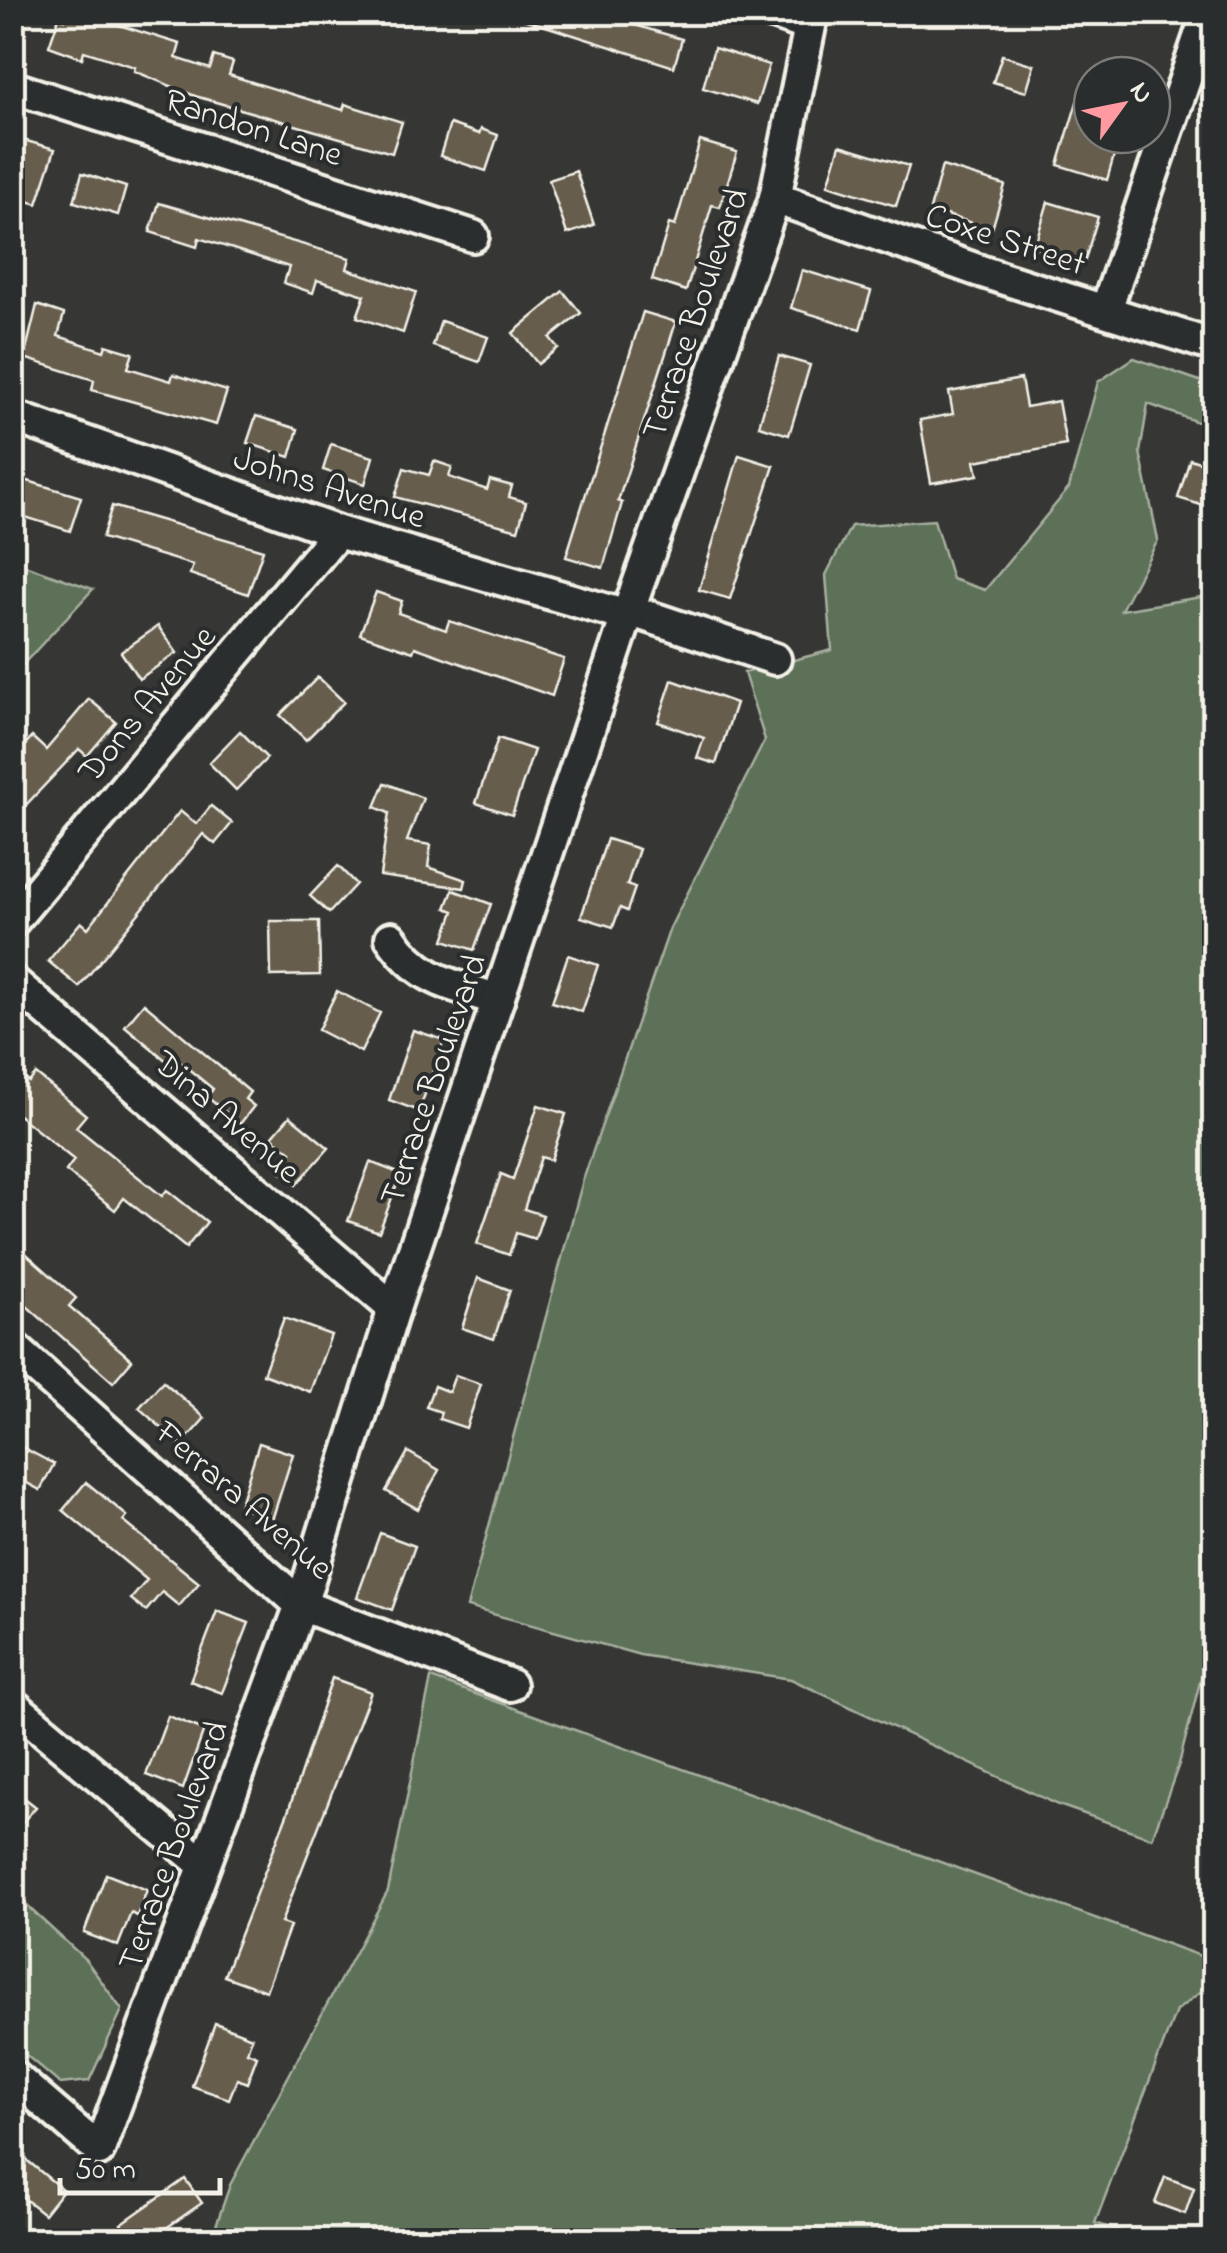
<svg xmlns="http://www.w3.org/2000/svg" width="1227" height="2253" font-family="'Indie Flower',sans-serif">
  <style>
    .green { fill: #5d7059; stroke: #a8b0a0; stroke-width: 2.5 }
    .building { fill: #665d4e; stroke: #f4f1e8; stroke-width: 2.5 }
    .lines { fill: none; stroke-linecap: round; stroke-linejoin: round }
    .minor-casing { stroke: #f4f1e8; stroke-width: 38 }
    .minor { stroke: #2a2d2e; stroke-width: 30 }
    .labels { text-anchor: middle; stroke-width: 8; stroke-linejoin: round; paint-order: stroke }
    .street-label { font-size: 35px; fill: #f4f1e8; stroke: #2a2d2e }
  </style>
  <rect width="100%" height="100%" fill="#363734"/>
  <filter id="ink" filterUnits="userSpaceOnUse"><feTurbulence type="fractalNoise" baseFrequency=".01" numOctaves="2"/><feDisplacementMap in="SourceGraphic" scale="20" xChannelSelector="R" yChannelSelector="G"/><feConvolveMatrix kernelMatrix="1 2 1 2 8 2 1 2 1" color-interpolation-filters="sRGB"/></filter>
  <g filter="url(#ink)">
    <!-- green -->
    <g class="green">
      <polygon points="1134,358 1214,386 1214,428 1148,404 1140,452 1158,540 1121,610 1214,595 1214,1627 1179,1764 1152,1838 1056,1804 791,1679 640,1655 467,1607 583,1180 670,928 765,740 744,673 832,650 826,575 851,526 934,520 952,579 985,590 1069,488 1098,382"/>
      <polygon points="13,561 93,589 13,675 12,561"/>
      <polygon points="431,1678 1214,1961 1214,1993 1203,1990 1176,2011 1095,2223 1148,2240 211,2240 230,2185 388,1891"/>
      <polygon points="13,1893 86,1960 122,2010 89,2081 60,2084 13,2044"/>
    </g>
    <!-- building -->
    <g class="building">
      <polygon points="66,12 97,12 96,18 180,44 176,58 210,69 214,56 233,62 229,75 343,110 345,104 402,122 392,153 195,96 134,71 135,67 84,51 82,58 49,46 59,17 64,19"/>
      <polygon points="517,12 613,12 611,18 682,39 674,67 517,17"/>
      <polygon points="714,48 769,65 757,104 703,88"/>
      <polygon points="1002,55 1034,65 1026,92 993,82"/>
      <polygon points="1077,102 1092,107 1092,135 1120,135 1107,180 1058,165"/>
      <polygon points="450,124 479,134 481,129 498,135 486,171 440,156"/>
      <polygon points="23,140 55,149 37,204 12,196 12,174"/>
      <polygon points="700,141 737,152 720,207 712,205 686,291 652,280 669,224 675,226"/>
      <polygon points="840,145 909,166 896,206 828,185"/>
      <polygon points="942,166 1005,185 992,229 930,210"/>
      <polygon points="576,171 594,225 567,234 549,180"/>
      <polygon points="82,173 126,187 118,215 74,202"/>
      <polygon points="1048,202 1098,217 1084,263 1034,248"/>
      <polygon points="159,203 350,258 347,269 416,292 403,333 357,317 365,295 317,280 313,293 284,283 289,267 199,238 197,247 150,232"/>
      <polygon points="802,270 871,291 860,329 791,308"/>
      <polygon points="563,291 581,313 550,338 558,348 538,364 513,333"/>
      <polygon points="37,305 64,314 58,336 104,351 106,345 133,353 128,368 171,381 173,374 227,391 216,425 92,390 94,380 24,358"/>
      <polygon points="643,312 676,322 618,501 622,503 603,568 566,557"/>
      <polygon points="441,321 488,337 479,362 433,346"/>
      <polygon points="779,356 810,365 789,435 759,426"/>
      <polygon points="1021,379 1026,407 1058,401 1066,445 975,461 978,475 931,483 920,420 953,414 949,392"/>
      <polygon points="256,416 298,429 290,457 247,443"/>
      <polygon points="331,444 373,457 365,484 323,470"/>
      <polygon points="739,455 774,466 730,599 699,590"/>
      <polygon points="1190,459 1214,467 1214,509 1178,498"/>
      <polygon points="434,461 452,467 449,477 487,490 490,480 512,486 509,497 526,502 518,530 395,497 404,468 429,475"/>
      <polygon points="18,478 81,497 70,531 12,513"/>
      <polygon points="112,506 263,550 248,594 190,574 193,565 102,538"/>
      <polygon points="376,592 402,601 398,613 446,630 449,621 564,659 552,696 415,647 413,652 360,634"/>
      <polygon points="158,626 177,653 139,679 121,652"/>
      <polygon points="318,677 344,702 306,740 280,715"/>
      <polygon points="672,680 736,703 716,764 697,758 704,738 658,722"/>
      <polygon points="89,699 116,722 87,756 79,749 23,808 12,798 12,757 32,737 46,750"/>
      <polygon points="240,731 267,758 236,790 209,763"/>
      <polygon points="498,738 534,750 512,815 476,803"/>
      <polygon points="385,783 423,798 407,841 431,845 428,867 466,880 464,888 380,876 389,813 375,807"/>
      <polygon points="211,806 232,823 215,844 203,834 79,987 48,961 81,922 88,928 180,811 196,824"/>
      <polygon points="607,839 639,849 627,885 635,888 627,911 620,908 613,927 581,917"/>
      <polygon points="338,866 356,884 329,913 310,896"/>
      <polygon points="453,890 491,904 474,950 444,940 454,911 446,908"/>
      <polygon points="270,921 319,921 320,975 271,976"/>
      <polygon points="568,955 598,965 582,1012 552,1002"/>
      <polygon points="337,991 380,1013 361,1052 318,1030"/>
      <polygon points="144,1003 250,1092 245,1099 254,1106 240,1124 207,1097 213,1089 180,1062 175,1068 125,1026"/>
      <polygon points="413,1030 444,1040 419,1111 389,1100"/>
      <polygon points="12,1070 29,1082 36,1074 86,1115 76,1127 162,1196 167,1190 207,1222 186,1248 124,1198 115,1210 66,1171 74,1160 12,1110"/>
      <polygon points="538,1105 566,1114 551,1160 541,1157 524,1209 543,1215 535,1239 516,1233 509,1255 477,1244 501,1174 513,1179"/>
      <polygon points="290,1116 329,1148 296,1185 278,1169 291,1152 272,1137"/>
      <polygon points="370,1162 401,1174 379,1232 348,1221"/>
      <polygon points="12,1241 76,1298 69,1306 132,1360 113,1382 12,1293"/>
      <polygon points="478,1278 510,1290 494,1339 462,1328"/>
      <polygon points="284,1318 331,1335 310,1392 263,1374"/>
      <polygon points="455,1375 481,1384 466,1428 439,1419 441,1412 426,1407 434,1386 449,1392"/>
      <polygon points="163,1381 205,1418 181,1445 139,1408"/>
      <polygon points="12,1442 54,1464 40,1490 25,1482 12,1506"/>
      <polygon points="259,1443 293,1454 273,1517 239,1507"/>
      <polygon points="408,1452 439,1470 418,1509 386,1491"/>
      <polygon points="86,1482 127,1516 123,1521 199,1583 179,1606 162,1592 146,1611 131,1599 147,1580 63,1510"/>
      <polygon points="380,1533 415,1546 392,1610 357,1597"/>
      <polygon points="217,1611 249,1623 222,1693 190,1681"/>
      <polygon points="332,1678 371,1692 281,1923 290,1926 266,1991 224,1976 288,1812"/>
      <polygon points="168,1716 204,1730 183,1789 146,1775"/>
      <polygon points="12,1788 36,1807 12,1834"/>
      <polygon points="106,1874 147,1890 137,1916 131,1913 118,1946 84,1933"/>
      <polygon points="215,2023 252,2037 247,2052 257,2056 247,2083 237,2079 229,2099 192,2086"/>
      <polygon points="12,2148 63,2190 44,2214 12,2189"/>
      <polygon points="1165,2177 1194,2188 1185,2214 1155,2203"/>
      <polygon points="185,2179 202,2203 149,2240 133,2240 121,2224"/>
    </g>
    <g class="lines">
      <!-- minor casing -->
      <g class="minor-casing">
        <g id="minor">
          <polyline points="12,87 473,236"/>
          <polyline points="775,198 980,271 1214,346"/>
          <polyline points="1106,310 1208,12"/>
          <polyline points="12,416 338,532 627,616"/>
          <polyline points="629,610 775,659"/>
          <polyline points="12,922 338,532"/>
          <path d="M 391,938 C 421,982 451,984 498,1000"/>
          <polyline points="12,981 394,1309"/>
          <polyline points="12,1346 301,1605 510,1685"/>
          <polyline points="12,1704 204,1865"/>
          <polyline points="12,2075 99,2150 301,1605 394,1309 629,610 775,198 810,26 770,12"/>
        </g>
      </g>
      <!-- minor -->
      <use href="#minor" class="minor"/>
    </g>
  </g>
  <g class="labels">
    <!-- street labels -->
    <g class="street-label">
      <text transform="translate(254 126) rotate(18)" y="12">Randon Lane</text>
      <text transform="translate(1006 238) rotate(18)" y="12">Coxe Street</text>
      <text transform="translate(694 313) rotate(-71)" y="12">Terrace Boulevard</text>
      <text transform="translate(330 486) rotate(18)" y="12">Johns Avenue</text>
      <text transform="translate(146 703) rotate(-50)" y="12">Dons Avenue</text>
      <text transform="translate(432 1079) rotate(-71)" y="12">Terrace Boulevard</text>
      <text transform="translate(228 1116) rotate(41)" y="12">Dina Avenue</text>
      <text transform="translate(245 1499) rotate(41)" y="12">Ferrara Avenue</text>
      <text transform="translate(172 1845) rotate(-70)" y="12">Terrace Boulevard</text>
    </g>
  </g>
  <!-- margin -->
  <rect width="1227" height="2253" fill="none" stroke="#2a2d2e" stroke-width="50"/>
  <rect x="25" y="25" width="1177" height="2203" fill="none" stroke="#f4f1e8" stroke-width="4" filter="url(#ink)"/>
  <!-- north arrow -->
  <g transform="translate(1122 105) rotate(57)"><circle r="48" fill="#2a2d2e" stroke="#7b7b78" stroke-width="2.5"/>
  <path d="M0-8L18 38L0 25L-18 38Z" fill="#ff9aa2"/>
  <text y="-15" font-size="28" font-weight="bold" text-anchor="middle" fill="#f4f1e8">N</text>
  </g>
  <!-- scale -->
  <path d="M60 2178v15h160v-15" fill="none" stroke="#f4f1e8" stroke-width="5"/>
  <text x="75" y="2178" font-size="30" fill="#f4f1e8" stroke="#2a2d2e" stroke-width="8" paint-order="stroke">50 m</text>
</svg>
